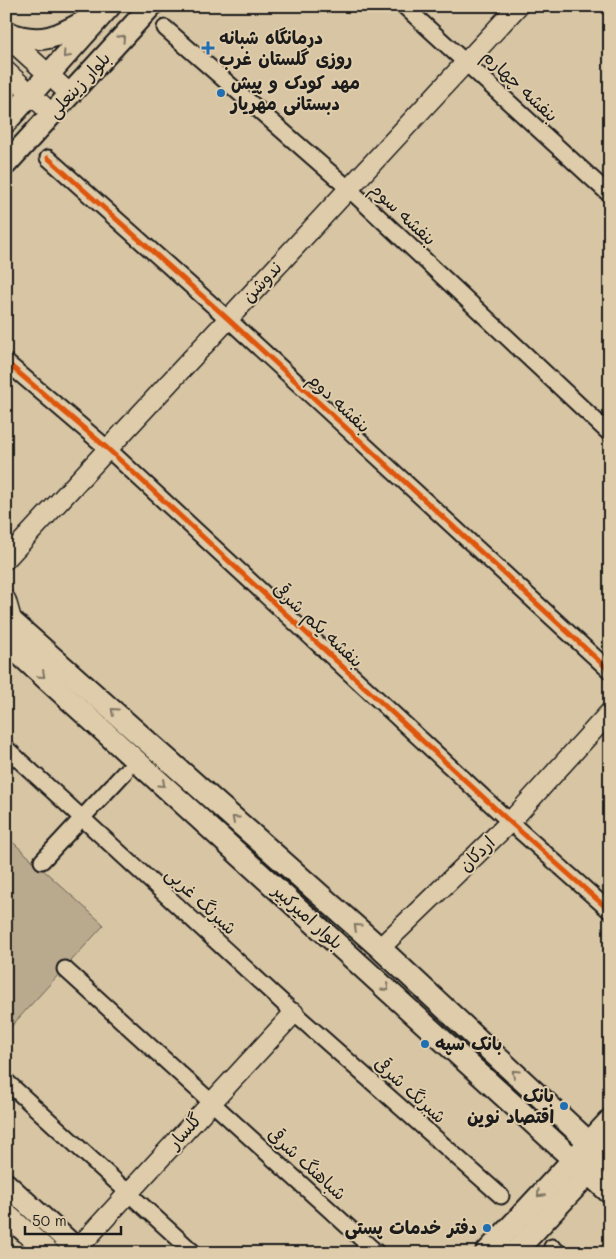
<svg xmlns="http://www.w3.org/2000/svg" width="616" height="1259" font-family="Mali,'Playpen Sans Arabic',sans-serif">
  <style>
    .green { fill: #b9a98d; stroke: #6a6254 }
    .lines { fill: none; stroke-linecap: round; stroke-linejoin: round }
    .minor-casing { stroke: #1c1c1c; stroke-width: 19 }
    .tertiary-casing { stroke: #1c1c1c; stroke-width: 22 }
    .secondary-casing { stroke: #1c1c1c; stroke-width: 25 }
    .minor { stroke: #dfccaa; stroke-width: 15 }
    .tertiary { stroke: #dfccaa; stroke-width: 19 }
    .secondary { stroke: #dfccaa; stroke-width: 21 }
    .cycleway-casing { stroke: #dfccaa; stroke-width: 8 }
    .cycleway { stroke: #de560d; stroke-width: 5 }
    .oneway { stroke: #7e7463 }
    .poi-dot { fill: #1f6fb2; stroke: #dfccaa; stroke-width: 2 }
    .labels { text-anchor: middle; stroke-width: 4; stroke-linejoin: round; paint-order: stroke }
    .poi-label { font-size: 18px; font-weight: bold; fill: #1c1c1c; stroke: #dfccaa; text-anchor: start }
    .street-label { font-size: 18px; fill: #1c1c1c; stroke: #dfccaa }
  </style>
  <rect width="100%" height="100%" fill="#d7c5a4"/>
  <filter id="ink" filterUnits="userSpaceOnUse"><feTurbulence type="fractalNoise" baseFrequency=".02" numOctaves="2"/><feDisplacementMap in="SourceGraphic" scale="10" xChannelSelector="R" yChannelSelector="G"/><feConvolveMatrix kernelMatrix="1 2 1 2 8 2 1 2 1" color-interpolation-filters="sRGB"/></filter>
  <g filter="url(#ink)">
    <!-- green -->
    <polygon class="green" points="6,836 104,925 6,1032"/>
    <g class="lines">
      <!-- minor casing -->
      <g class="minor-casing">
        <g id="minor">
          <polyline points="404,6 610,195"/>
          <polyline points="165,28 349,189 610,434"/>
          <polyline points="48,158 228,319 610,671"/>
          <polyline points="6,362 108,449 510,822 610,911"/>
          <polyline points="6,748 294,1013 501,1196"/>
          <polyline points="42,861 125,772"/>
          <polyline points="65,969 377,1253"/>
          <polyline points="6,1081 194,1253"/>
          <polyline points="552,1247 559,1253"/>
        </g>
      </g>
      <!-- tertiary casing -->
      <g class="tertiary-casing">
        <g id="tertiary">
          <polyline points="6,36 70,94"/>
          <polyline points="6,71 52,114"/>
          <polyline points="6,559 518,6"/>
          <polyline points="6,600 12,621"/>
          <polyline points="380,948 510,822 610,712"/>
          <polyline points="77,1249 294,1013"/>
        </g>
      </g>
      <!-- secondary casing -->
      <g class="secondary-casing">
        <g id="secondary">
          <path d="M 6,32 C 41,47 61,35 91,18"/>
          <polyline points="6,122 110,6"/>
          <polyline points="6,164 151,6"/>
          <polyline points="6,616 380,948 610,1162"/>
          <polyline points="6,642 610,1193"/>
          <polyline points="6,1184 81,1253"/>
          <polyline points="6,1214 49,1253"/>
          <polyline points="486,1253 610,1120"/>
          <polyline points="514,1253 598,1163"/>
        </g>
      </g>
      <!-- minor -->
      <use href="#minor" class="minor"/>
      <!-- tertiary -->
      <use href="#tertiary" class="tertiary"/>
      <!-- secondary -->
      <use href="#secondary" class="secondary"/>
      <!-- cycleway casing -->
      <g class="cycleway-casing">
        <g id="cycleway">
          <polyline points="48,158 228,319 610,671"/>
          <polyline points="6,362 108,449 510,822 610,911"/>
        </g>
      </g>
      <!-- cycleway -->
      <use href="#cycleway" class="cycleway"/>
    </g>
    <!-- one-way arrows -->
    <defs><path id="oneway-chevron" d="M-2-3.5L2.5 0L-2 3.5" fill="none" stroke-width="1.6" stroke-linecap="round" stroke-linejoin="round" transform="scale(1.25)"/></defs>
    <g class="oneway">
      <use href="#oneway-chevron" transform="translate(122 38) rotate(-47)"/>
      <use href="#oneway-chevron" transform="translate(66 55) rotate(132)"/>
      <use href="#oneway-chevron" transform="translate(42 675) rotate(42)"/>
      <use href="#oneway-chevron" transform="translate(114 711) rotate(-138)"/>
      <use href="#oneway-chevron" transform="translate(162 784) rotate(42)"/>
      <use href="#oneway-chevron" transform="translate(235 819) rotate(-138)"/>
      <use href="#oneway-chevron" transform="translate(357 927) rotate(-138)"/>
      <use href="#oneway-chevron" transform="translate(386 988) rotate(42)"/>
      <use href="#oneway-chevron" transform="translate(515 1073) rotate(-137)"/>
      <use href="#oneway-chevron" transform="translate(540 1194) rotate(133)"/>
    </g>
  </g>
  <!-- markers -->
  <g class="poi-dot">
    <path d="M205.5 40.5h5v5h5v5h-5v5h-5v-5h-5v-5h5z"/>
    <circle cx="221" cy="93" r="5"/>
    <circle cx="425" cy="1044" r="5"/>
    <circle cx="564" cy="1106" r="5"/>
    <circle cx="487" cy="1228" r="5"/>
  </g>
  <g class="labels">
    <!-- poi labels -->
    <g class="poi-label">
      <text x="219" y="44">درمانگاه شبانه<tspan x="219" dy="21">روزی گلستان غرب</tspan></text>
      <text x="231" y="89">مهد کودک و پیش<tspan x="231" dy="21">دبستانی مهریار</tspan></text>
      <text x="435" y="1050">بانک سپه</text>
      <text x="554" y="1102" text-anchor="end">بانک<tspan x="554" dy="21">اقتصاد نوین</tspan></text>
      <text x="477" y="1234" text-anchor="end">دفتر خدمات پستی</text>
    </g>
    <!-- street labels -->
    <g class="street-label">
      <text transform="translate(79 85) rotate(-47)" y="6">بلوار زینعلی</text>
      <text transform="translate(520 86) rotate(43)" y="6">بنفشه چهارم</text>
      <text transform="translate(403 214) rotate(43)" y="6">بنفشه سوم</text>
      <text transform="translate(262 282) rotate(-47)" y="6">ندوشن</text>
      <text transform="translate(339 403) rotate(43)" y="6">بنفشه دوم</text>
      <text transform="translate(318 625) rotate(43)" y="6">بنفشه یکم شرقی</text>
      <text transform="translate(477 854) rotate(-44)" y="6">اردکان</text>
      <text transform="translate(201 901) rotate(43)" y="6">شبرنگ غربی</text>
      <text transform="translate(308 917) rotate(42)" y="6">بلوار امیرکبیر</text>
      <text transform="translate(410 1090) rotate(42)" y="6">شبرنگ شرقی</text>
      <text transform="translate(185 1131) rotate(-48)" y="6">گلسار</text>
      <text transform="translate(307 1164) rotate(42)" y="6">شباهنگ شرقی</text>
    </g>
  </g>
  <!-- margin -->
  <rect width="616" height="1259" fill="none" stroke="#dfccaa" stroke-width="25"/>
  <rect x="12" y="12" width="591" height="1234" fill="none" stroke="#1c1c1c" stroke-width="2" filter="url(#ink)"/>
  <!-- scale -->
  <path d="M25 1226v8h96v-8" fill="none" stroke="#1c1c1c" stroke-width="2.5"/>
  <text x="32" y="1226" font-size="15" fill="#1c1c1c" stroke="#dfccaa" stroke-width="4" paint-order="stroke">50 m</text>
</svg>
